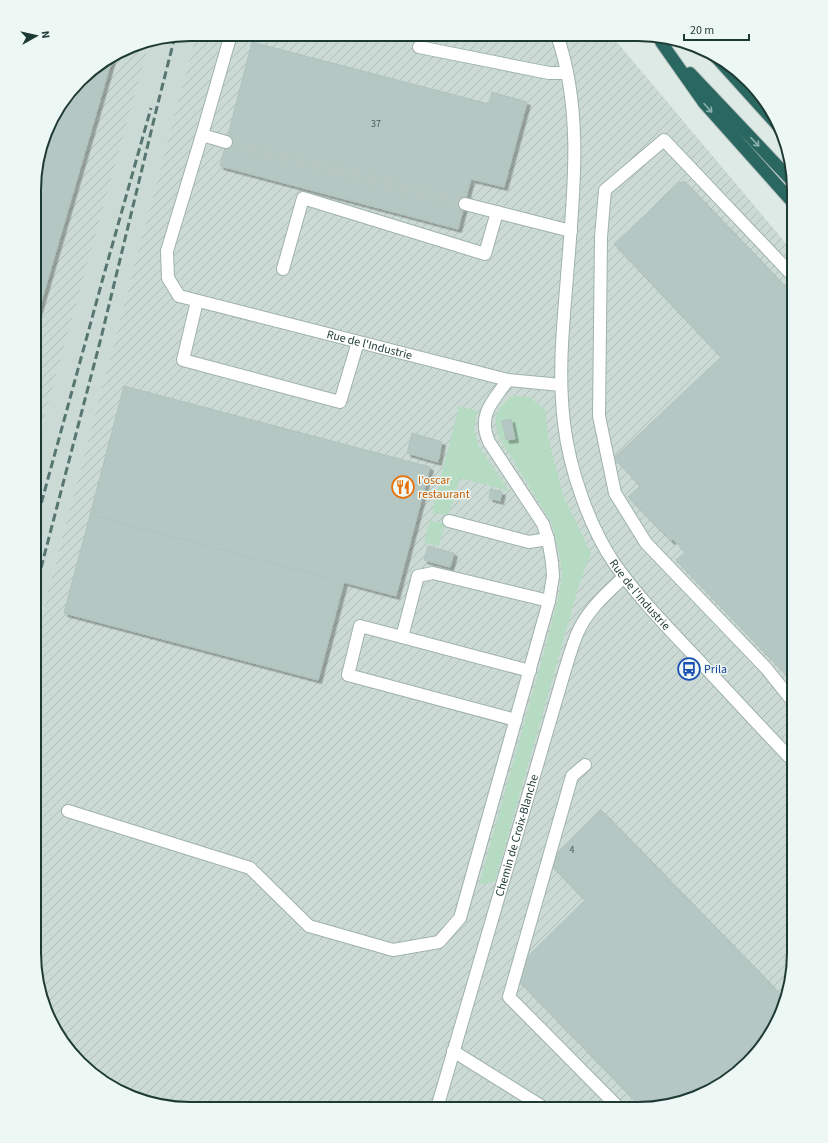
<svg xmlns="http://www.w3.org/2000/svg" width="828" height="1143" font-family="'Source Sans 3',sans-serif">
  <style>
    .built { fill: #cbdad4 }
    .industrial { fill: url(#industrial-furrows) }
    .green { fill: #b5dcc3 }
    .building { fill: #b5c7c2; stroke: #b0c3bd; filter: url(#shadow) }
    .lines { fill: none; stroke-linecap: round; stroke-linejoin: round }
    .minor-tunnel { stroke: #b7c7c2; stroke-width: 12; stroke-dasharray: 12 6; stroke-linecap: butt }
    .minor-casing { stroke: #a0b2ad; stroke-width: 14 }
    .highway-casing { stroke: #bcc4c2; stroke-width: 14 }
    .minor { stroke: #fff; stroke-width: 12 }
    .highway { stroke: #296760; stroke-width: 12 }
    .rail { stroke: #587671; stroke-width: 3; stroke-dasharray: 8 4; stroke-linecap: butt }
    .oneway { stroke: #8bafaa }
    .labels { text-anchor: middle; stroke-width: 3; stroke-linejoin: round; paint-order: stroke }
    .number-label { font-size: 10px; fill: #445d58 }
    .street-label { font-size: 12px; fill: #1e3a35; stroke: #edf7f3 }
    .food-label { font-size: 12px; fill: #c56008; stroke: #edf7f3; text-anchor: start }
    .transit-label { font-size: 12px; fill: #164399; stroke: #edf7f3; text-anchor: start }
    .rim { fill: none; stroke: #1e3a35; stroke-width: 2 }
  </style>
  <defs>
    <pattern id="industrial-furrows" width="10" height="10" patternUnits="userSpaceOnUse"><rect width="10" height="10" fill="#cbdad4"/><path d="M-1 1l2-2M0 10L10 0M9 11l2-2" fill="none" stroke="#aebcb7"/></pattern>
    <filter id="shadow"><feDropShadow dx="3.5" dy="3.5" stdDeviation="0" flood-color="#0004"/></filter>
  </defs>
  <rect width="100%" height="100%" fill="#ddeae5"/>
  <!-- built -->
  <polygon class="built" points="190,34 196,34 35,641 35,451 150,41"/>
  <!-- industrial -->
  <g class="industrial">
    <polygon points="196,34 611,35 794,253 794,963 786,1003 768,1040 741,1070 707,1093 638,1109 170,1108 103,1083 73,1056 50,1022 34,953 35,641"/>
    <polygon points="150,41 35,451 35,170 55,112 87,73 140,42"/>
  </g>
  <!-- green -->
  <g class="green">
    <path d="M 513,395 L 531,398 L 545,410 L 548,438 L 564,498 L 591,553 L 579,585 L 495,881 L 479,885 L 548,638 L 560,590 L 562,571 L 558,548 L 551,522 L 499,437 C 491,416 497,409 513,395 Z"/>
    <polygon points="459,406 477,411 474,431 479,447 509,491 460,478 448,516 432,512"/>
    <polygon points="430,520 445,524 439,546 424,543"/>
  </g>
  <!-- building -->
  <g class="building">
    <polygon points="252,42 489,104 492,92 527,102 504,187 471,179 458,229 220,166"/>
    <polygon points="112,59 35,323 35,170 55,112 87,73"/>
    <polygon points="684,181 794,296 794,683 676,560 685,552 673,539 671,541 628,497 640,486 614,458 721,357 614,244 680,182 681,183"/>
    <polygon points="124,386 430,467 396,596 90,515"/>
    <polygon points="511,419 515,439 506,440 502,421"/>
    <polygon points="412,433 442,442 438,462 407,453"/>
    <polygon points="491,489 502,492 500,501 489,498"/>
    <polygon points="90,515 344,582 318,680 64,613"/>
    <polygon points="428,546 454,553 450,567 424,560"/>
    <polygon points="601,810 786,1000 768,1040 741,1070 707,1093 642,1108 511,973 585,900 548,862"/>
  </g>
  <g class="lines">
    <!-- minor-tunnel -->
    <polyline class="minor-tunnel" points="226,142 465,204"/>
    <!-- minor casing -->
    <g class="minor-casing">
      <g id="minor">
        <path id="s1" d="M 231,34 L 202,135 L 167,251 L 168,278 L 179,296 L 508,380 L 561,385"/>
        <path id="s2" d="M 557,35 C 584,113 573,197 567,277 C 563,326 558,374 564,423 C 569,468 589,526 614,563 C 640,600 672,632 702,664 C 733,697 763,730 794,762"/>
        <polyline points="419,47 549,73 567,73"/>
        <polyline points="202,135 226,142"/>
        <polyline points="465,204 571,231"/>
        <polyline points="283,269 303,198 485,254 497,212"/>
        <polyline points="197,301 183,360 340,402 358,342"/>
        <polyline points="449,521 529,542 548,539"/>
        <polyline points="402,637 360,626 348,675 516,720"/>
        <polyline points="530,671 402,637 418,576 433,573 549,601"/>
        <polyline points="794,703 766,668 646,543 615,493 599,416 601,237 605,190 664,140 794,277"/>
        <polyline points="585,765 572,776 509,997 620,1109"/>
        <path d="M 68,811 L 250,868 L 309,926 L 393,950 L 439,942 L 460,918 L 549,601 L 553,576 L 552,562 L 548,539 L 543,524 L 489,442 C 477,415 493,401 508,380"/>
        <polyline points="453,1051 546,1109"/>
        <path id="s3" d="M 437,1108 L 564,673 C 568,660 572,646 577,634 C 587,610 606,594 624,577"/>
      </g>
    </g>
    <!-- highway casing -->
    <g class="highway-casing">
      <g id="highway">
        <polyline points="661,42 704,103 794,204"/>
        <polyline points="714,55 779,127"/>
        <polyline points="690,73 792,181"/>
      </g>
    </g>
    <!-- minor -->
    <use href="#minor" class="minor"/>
    <!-- highway -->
    <use href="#highway" class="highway"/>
    <!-- rail -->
    <g class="rail">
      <polyline points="35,526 103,278 151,108"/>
      <polyline points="35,591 101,338 158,103 175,36"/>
    </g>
  </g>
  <!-- one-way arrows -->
  <defs><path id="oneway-shaft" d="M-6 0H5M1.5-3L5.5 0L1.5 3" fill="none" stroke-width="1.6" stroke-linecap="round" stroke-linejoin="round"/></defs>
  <g class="oneway">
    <use href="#oneway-shaft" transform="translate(708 108) rotate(48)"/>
    <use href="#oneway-shaft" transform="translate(755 142) rotate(47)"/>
  </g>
  <!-- icons -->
  <defs>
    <g id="restaurant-ring" transform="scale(1.15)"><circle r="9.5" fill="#edf7f3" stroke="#e8710a" stroke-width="1.5"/><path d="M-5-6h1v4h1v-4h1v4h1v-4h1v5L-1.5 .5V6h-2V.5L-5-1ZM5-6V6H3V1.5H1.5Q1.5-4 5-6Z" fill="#e8710a"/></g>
    <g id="bus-ring" transform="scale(1.15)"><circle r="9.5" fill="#edf7f3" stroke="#1a4fb4" stroke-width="1.5"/><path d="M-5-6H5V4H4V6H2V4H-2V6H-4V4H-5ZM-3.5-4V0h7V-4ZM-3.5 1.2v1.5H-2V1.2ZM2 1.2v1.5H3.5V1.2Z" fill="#1a4fb4"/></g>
  </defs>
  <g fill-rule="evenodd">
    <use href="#restaurant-ring" x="403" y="487"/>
    <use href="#bus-ring" x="689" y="669"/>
  </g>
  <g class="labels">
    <!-- number labels -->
    <g class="number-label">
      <text x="376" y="127">37</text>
      <text x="572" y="853">4</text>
    </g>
    <!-- street labels -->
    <g class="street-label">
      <text dy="4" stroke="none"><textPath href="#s1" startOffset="471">Rue de l'Industrie</textPath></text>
      <text dy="4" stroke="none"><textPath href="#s2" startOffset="581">Rue de l'Industrie</textPath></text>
      <text dy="4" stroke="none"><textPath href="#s3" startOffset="284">Chemin de Croix-Blanche</textPath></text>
    </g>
    <!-- food labels -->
    <g class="food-label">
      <text x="418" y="484">l’oscar<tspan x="418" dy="14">restaurant</tspan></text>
    </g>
    <!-- transit labels -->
    <g class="transit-label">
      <text x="704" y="673">Prila</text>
    </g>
  </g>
  <!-- crop -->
  <path d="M0 0H828V1143H0ZM190 41H638A149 149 0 0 1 787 190V953A149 149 0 0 1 638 1102H190A149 149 0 0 1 41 953V190A149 149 0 0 1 190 41Z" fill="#edf7f3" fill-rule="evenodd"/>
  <path class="rim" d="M190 41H638A149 149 0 0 1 787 190V953A149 149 0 0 1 638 1102H190A149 149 0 0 1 41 953V190A149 149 0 0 1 190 41Z"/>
  <!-- north arrow -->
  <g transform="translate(36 36) rotate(82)" stroke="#edf7f3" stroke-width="3" paint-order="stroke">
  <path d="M0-3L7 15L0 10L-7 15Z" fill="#1e3a35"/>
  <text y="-6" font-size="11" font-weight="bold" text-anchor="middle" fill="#1e3a35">N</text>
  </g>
  <!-- scale -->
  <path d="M684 34v6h65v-6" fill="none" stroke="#1e3a35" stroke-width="2"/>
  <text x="690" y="34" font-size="12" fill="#1e3a35" stroke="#edf7f3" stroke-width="3" paint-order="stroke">20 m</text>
</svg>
